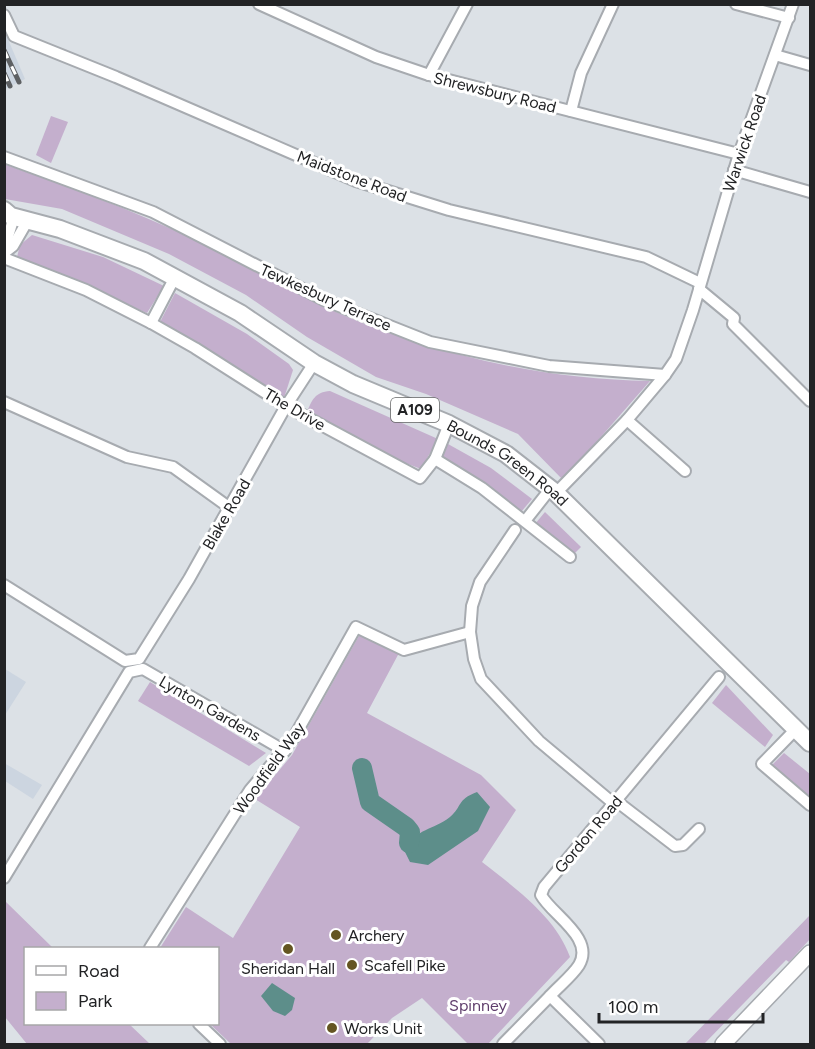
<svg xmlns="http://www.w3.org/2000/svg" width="815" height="1049" font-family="Figtree,sans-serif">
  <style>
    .built { fill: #ccd5e0 }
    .green { fill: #c4afcd }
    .water { fill: #5d8e8a }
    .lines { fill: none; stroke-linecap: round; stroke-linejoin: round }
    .river { stroke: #5d8e8a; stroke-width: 20 }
    .street-casing { stroke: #a7abb0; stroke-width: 14 }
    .secondary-casing { stroke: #a7abb0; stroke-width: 18 }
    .primary-casing { stroke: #a7abb0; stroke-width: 20 }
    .street { stroke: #fff; stroke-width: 10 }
    .secondary { stroke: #fff; stroke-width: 15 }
    .primary { stroke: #fff; stroke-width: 16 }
    .rail-casing { stroke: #5e6063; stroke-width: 5 }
    .rail { stroke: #fff; stroke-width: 3; stroke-dasharray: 9; stroke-linecap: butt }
    .poi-dot { fill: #645522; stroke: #fff; stroke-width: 2 }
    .labels { text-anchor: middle; stroke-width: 6; stroke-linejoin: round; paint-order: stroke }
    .shield { fill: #fff; stroke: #646566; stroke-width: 1.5 }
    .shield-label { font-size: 15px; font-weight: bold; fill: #222325 }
    .street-label { font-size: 16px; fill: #222325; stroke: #fff }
    .poi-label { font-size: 16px; fill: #222325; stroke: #fff; text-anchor: start }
    .park-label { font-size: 16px; fill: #5f3e6c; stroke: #fff }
  </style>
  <rect width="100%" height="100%" fill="#dce1e6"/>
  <!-- built -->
  <g class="built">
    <polygon points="4,30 25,79 5,89 4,88"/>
    <polygon points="5,669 26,682 5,715"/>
    <polygon points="4,763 42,785 33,799 5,781"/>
  </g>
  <!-- green -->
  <g class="green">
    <polygon points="51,116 68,122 51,163 36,155"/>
    <path d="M 4,164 C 69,187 133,210 195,240 C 237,260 277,285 320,305 C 424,352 535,379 650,381 L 563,480 L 518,434 L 426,394 L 376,377 L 307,337 L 246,295 L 169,254 L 62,209 L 5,199 Z"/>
    <polygon points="32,235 103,257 164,286 147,313 17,257 20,245"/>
    <polygon points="175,293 247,334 289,364 293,370 284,398 160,322"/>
    <path d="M 330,391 L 438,439 L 421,469 L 390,457 L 307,412 C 312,400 315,392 330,391 Z"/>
    <polygon points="448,444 491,468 532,499 521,512 442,458"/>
    <polygon points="545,512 581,547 572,556 535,524"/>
    <path d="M 360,634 L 399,653 L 367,713 L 481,775 L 516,810 L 482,862 C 515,888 556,917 570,957 L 488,1044 L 468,1044 L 422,998 L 392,1018 L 367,1044 L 231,1044 L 210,1024 L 218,1024 L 218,948 L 160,948 L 186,907 L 233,938 L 300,827 L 255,799 L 292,755 Z"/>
    <polygon points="150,682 266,753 249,766 138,701"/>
    <polygon points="726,685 773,735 765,747 712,703"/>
    <polygon points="784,753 810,774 810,802 769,768"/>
    <polygon points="5,901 53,948 26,948 26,1024 129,1024 150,1044 27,1044 5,1017"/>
    <polygon points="810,915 810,939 789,962 786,960 704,1044 685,1044"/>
  </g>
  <!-- water -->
  <g class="water">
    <path d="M 477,792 L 490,807 L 478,831 L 428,865 L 410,862 L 404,850 C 418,827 432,831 450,817 C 463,806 456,800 477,792 Z"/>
    <polygon points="272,983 295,998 292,1010 285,1016 273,1011 261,996"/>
  </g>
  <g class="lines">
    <!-- river -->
    <polyline class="river" points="362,768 370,802 406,827 410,832 409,843"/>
    <!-- street casing -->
    <g class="street-casing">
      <g id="street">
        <polyline points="259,4 376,57 429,75 739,154"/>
        <polyline points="736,4 789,18"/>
        <polyline points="4,15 14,36 116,77 356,181 449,210 646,257 700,283"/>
        <polyline points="775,55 810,65"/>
        <polyline points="429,75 467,4"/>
        <polyline points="571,111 581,73 613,4"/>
        <polyline points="4,157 153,212 324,300 430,342 549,366 665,375"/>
        <polyline points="734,170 810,192"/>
        <polyline points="4,249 14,217"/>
        <polyline points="4,253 13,246 28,220"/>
        <polyline points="4,258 86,290 151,323 195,348 286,406 420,478 435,459 449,424"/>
        <polyline points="699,289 734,318 733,324 810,401"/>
        <polyline points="151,323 175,277"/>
        <polyline points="4,402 127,457 173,467 230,508"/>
        <polyline points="627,420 685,471"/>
        <polyline points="435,459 482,488 570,557"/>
        <polyline points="556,493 627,420 665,375 676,359 693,310 739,154 793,4"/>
        <polyline points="525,521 551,488"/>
        <polyline points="515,530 480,582 472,606 470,632 474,659 481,679 539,741 613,803"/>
        <polyline points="4,585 125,661 139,659 189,579 286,406 314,363"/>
        <polyline points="796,729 762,764 810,805"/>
        <polyline points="615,800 675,846 683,845 699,829"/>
        <polyline points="4,878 129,672 143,669 285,751"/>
        <polyline points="150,948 250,790 293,739 356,627 404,650 470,632"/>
        <path d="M 550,996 C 559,986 572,976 579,965 C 595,938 552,915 541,895 L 544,887 L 719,677"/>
        <polyline points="199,1024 220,1044"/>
        <polyline points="503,1044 550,996 599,1044"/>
      </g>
    </g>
    <!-- secondary casing -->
    <g class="secondary-casing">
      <polyline id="secondary" points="723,1044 810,953"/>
    </g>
    <!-- primary casing -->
    <g class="primary-casing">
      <g id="primary">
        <path id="s1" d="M 4,210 L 11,216 L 60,229 L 144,261 L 240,313 L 314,363 L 353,384 L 449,424 L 506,454 L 556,493 L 810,743"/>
      </g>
    </g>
    <!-- street -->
    <use href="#street" class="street"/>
    <!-- secondary -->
    <use href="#secondary" class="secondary"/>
    <!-- primary -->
    <use href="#primary" class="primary"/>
    <!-- rail casing -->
    <g class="rail-casing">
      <g id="rail">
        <polyline points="4,50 19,82"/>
        <polyline points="4,73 10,86"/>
      </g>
    </g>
    <!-- rail -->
    <use href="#rail" class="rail"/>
  </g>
  <!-- markers -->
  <g class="poi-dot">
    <circle cx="336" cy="935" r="6"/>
    <circle cx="288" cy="949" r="6"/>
    <circle cx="352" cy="965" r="6"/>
    <circle cx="332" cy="1028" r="6"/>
  </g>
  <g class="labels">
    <!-- shield labels -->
    <rect class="shield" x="391" y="398" width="48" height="24" rx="4.5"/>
    <g class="shield-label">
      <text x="415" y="415">A109</text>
    </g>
    <!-- street labels -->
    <g class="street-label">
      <text transform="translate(495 92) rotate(14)" y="6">Shrewsbury Road</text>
      <text transform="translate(744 143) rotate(-71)" y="6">Warwick Road</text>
      <text transform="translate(352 176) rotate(21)" y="6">Maidstone Road</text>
      <text transform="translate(326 297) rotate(24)" y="6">Tewkesbury Terrace</text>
      <text transform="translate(295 409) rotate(30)" y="6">The Drive</text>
      <text dy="6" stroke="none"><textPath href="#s1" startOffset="567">Bounds Green Road</textPath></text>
      <text transform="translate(226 514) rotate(-60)" y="6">Blake Road</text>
      <text transform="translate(210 708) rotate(30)" y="6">Lynton Gardens</text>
      <text transform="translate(269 768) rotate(-54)" y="6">Woodfield Way</text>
      <text transform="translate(588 834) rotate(-50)" y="6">Gordon Road</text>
    </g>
    <!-- poi labels -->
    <g class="poi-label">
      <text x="348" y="941">Archery</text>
      <text x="364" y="971">Scafell Pike</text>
      <text x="288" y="974" text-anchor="middle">Sheridan Hall</text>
      <text x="344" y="1034">Works Unit</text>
    </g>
    <!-- park labels -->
    <g class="park-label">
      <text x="478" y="1011">Spinney</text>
    </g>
  </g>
  <!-- border -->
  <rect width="815" height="1049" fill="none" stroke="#222325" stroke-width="12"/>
  <!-- legend -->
  <rect x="24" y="947" width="195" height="78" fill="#ffffff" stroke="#a7a7a8" stroke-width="1.5"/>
  <rect x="36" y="966" width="30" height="9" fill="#ffffff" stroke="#a7a7a8" stroke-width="1.5"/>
  <text x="78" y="977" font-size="18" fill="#222325">Road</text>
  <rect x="36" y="992" width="30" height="18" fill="#c4afcd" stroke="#a7a7a8" stroke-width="1.5"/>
  <text x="78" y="1007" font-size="18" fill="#222325">Park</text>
  <!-- scale -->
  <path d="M599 1013v9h164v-9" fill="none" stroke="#222325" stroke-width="3"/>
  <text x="608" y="1013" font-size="18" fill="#222325" stroke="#ffffff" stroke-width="4.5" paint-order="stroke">100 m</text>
</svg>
